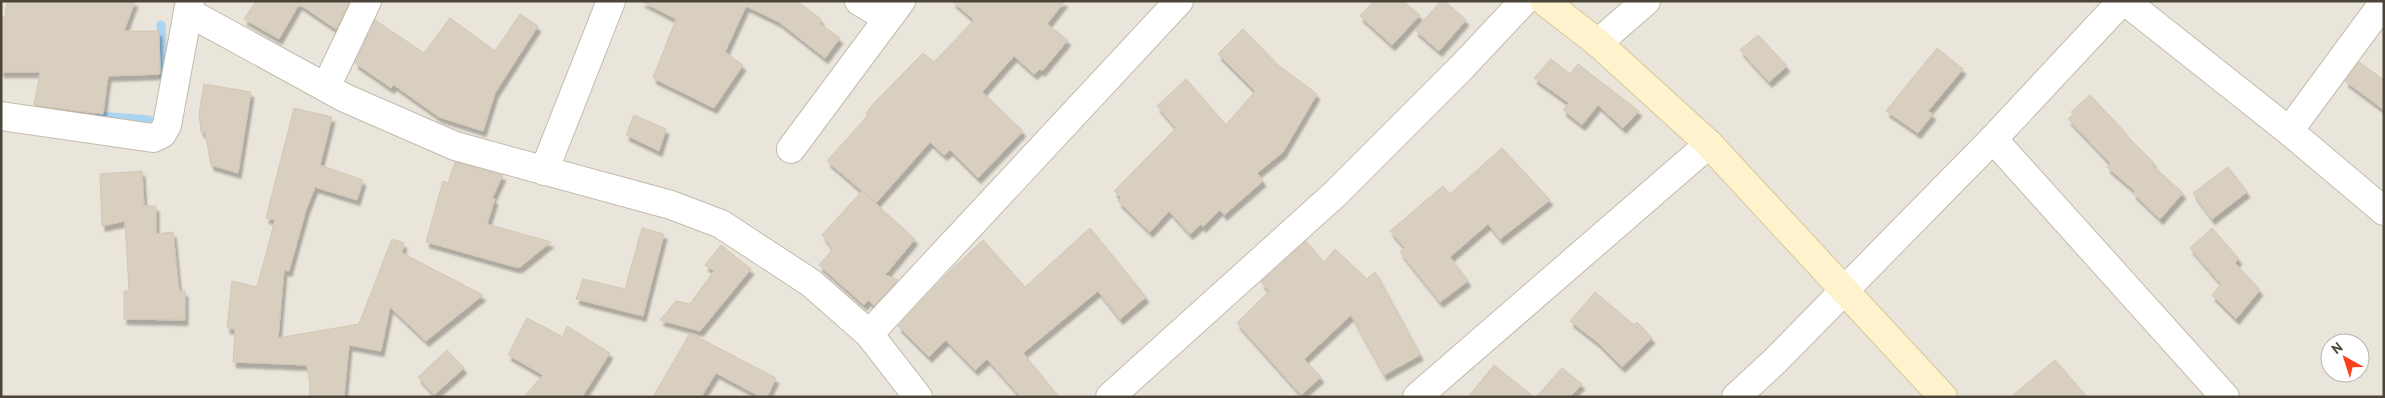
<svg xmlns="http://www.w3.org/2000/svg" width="2385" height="398" font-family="'PT Sans',sans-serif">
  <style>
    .residential { fill: #eae5da; fill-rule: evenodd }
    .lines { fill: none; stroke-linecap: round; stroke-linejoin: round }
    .stream { stroke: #a9d4f2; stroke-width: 9 }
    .building { fill: #d8cfc1; stroke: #d3c7b4; filter: url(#shadow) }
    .street-casing { stroke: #c2bbae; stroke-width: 30 }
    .secondary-casing { stroke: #d6c79b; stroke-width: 30 }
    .street { stroke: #fff; stroke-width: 28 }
    .secondary { stroke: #fff3cd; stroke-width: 28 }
  </style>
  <defs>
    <filter id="shadow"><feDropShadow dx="3" dy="5.5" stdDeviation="1" flood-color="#0004"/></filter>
  </defs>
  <rect width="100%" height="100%" fill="#f6f3ec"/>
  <!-- residential -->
  <path class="residential" d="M 1,1 L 2384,1 L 2384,397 L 1,397 ZM 2330,343 L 2360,343 L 2360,373 L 2330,373 Z"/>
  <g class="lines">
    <!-- stream -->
    <g class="stream">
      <polyline points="161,25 163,75"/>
      <polyline points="99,116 149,120"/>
    </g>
  </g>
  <!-- building -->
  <g class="building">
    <polygon points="7,1 135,1 124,31 159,31 160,74 108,76 103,114 34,105 40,72 1,72 1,16 5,17"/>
    <polygon points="256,1 347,1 349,3 336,29 299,4 279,39 244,19"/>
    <polygon points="641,1 797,1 821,19 819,23 840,38 825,58 779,22 746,6 725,52 743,65 714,108 653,78 676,19"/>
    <polygon points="952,1 1065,1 1047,24 1068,40 1042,71 1040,69 1034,74 1014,56 982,92 1023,131 978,178 950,150 944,155 930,142 876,203 827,161 868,115 866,113 873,104 923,53 934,62 974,20"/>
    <polygon points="1374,1 1403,1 1420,15 1392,45 1360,16"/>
    <polygon points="1441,1 1445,1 1466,20 1439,51 1415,30"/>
    <polygon points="520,14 538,26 495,93 483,131 439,117 394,85 391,88 355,63 375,20 424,53 450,18 495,51"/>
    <polygon points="1243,29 1278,65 1317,94 1283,152 1257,173 1263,181 1224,215 1220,210 1203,227 1201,224 1190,234 1169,211 1150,232 1118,201 1121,198 1114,191 1176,128 1157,106 1186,79 1226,125 1255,91 1218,54"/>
    <polygon points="1758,35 1787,66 1769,82 1740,50"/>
    <polygon points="1937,48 1963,69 1928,111 1933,114 1918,133 1886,111"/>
    <polygon points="1551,59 1570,74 1578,64 1639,111 1623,128 1598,105 1582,125 1563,110 1569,103 1534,78"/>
    <polygon points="2359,62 2384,80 2384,110 2345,81"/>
    <polygon points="204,84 251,92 238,173 211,165 205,132 201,132 199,113"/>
    <polygon points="2090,95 2125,132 2124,133 2154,163 2152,165 2183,193 2160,219 2133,193 2135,191 2107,167 2110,163 2068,119 2073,114 2071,112"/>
    <polygon points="294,108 332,117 320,165 363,180 357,200 315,187 306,210 289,271 284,270 278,338 359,324 392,239 404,243 402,253 483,295 426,341 390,307 381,351 349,345 344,397 309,397 310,385 307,365 233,362 235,329 227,328 232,281 257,287 275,220 266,218"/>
    <polygon points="634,115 666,129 659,151 626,135"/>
    <polygon points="1502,148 1550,200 1500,239 1488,224 1450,257 1468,281 1440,302 1400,252 1405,248 1390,231 1443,186 1450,194"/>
    <polygon points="455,162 503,175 492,198 495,199 487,224 551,242 520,267 515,267 426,242 443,181 448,183"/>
    <polygon points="2228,167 2247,192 2212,219 2193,193"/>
    <polygon points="142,171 144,206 156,206 156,234 173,232 179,291 185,291 185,320 124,319 124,291 129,291 125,221 102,226 100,174"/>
    <polygon points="862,191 915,239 885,275 898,280 874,306 868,300 864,305 819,265 833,249 822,235"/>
    <polygon points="642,228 664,234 643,316 576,299 583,279 625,289"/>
    <polygon points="1090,228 1146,297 1120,319 1098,291 1023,353 1059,397 1021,397 987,359 975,370 946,340 929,357 898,326 949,272 983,240 1025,287"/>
    <polygon points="2212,228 2239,259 2235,263 2260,290 2236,319 2212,295 2221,284 2190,248"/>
    <polygon points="1306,241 1324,262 1335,249 1367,279 1375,272 1420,355 1384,375 1351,315 1304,359 1321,377 1301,395 1237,323 1269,291 1261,282"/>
    <polygon points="721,245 751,269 700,331 660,320 676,301 690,304 714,271 705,265"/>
    <polygon points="1595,292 1634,325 1637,322 1652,338 1622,367 1597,342 1570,321"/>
    <polygon points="527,318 563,337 567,326 610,353 582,397 524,397 543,375 508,355"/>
    <polygon points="690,333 776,378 767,397 761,397 716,373 701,397 653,397"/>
    <polygon points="447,350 464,368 434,395 418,377"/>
    <polygon points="2055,360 2087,397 2011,397"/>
    <polygon points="1494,365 1534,397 1468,397"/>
    <polygon points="1562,368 1582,384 1570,397 1536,397"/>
  </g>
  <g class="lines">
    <!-- street casing -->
    <g class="street-casing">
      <g id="street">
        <polyline points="859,1 887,18"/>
        <polyline points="2125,1 2289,131 2384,211"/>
        <polyline points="188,12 345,98 455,146 671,205 721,224 811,283 869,334 918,397"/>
        <polyline points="1598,43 1646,1"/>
        <polyline points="326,87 367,1"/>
        <polyline points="1,116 153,138 162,134 167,125 190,1"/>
        <polyline points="2289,131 2384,2"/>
        <polyline points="1993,139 2225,397"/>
        <polyline points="791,149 901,1"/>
        <polyline points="544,171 611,1"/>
        <polyline points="869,334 1179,1"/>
        <polyline points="1110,397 1335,194 1462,67 1524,1"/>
        <polyline points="1417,397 1709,144"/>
        <polyline points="1736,397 1775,361 1993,139 2122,1"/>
      </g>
    </g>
    <!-- secondary casing -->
    <g class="secondary-casing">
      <polyline id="secondary" points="1544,1 1598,43 1709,144 1943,397"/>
    </g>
    <!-- street -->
    <use href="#street" class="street"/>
    <!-- secondary -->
    <use href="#secondary" class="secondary"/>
  </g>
  <!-- border -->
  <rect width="2385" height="398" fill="none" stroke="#4b4439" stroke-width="5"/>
  <!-- north arrow -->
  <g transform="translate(2345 358) rotate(321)"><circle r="24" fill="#ffffff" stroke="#b7b4b0"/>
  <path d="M0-4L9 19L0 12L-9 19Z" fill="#fc3f1d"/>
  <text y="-8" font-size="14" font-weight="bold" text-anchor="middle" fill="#4b4439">N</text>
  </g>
</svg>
